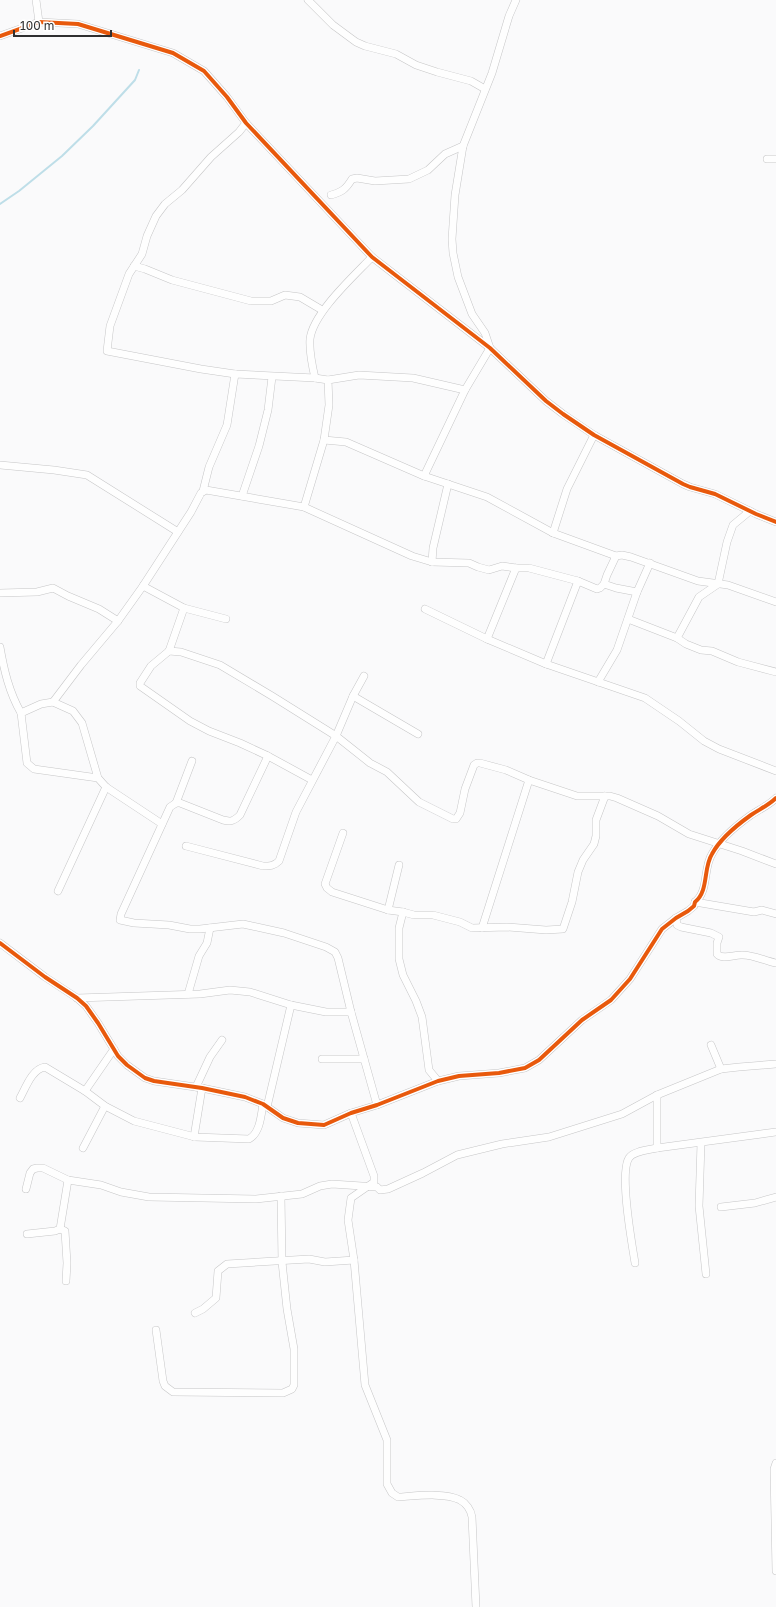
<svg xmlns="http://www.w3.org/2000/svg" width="776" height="1607" font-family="'Golos Text',sans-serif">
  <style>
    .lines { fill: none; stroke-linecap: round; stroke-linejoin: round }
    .stream { stroke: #bedee8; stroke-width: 2 }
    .minor-casing { stroke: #c6c6c7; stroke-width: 8 }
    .minor { stroke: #fefefe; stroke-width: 7 }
    .cycleway-casing { stroke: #fff; stroke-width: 6 }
    .cycleway { stroke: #e8590c; stroke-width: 4 }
  </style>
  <rect width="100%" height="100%" fill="#fafafb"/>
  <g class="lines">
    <!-- stream -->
    <polyline class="stream" points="0,204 19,191 62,156 93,126 135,80 139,70"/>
    <!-- minor casing -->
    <g class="minor-casing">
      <g id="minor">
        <polyline points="36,0 39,22"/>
        <polyline points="308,0 333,25 356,42 365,46 396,54 416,65 437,72 471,81 485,89"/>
        <polyline points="0,36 39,22 78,24 173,53 204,71 227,97 246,123 372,257 490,348 546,401 563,414 594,435 683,484 690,487 715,494 756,514 776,522"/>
        <polyline points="767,159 776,159"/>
        <path d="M 331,195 C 342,192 346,189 352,179 L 357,178 L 375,181 L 409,179 L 428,170 L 445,154 L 463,146"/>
        <polyline points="134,266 145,269 172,280 251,301 271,301 285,295 300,297 322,310"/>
        <polyline points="235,374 201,369 107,351 110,326 129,274 142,254 147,236 156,216 165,204 182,190 211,157 239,132 246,123"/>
        <path d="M 328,380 L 315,378 C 312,365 309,352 310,339 C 313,313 354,276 372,257"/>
        <polyline points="465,390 424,476 487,497 553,533 616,556"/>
        <polyline points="324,440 346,442 424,476"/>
        <polyline points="0,465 54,470 87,475 178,532"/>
        <polyline points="203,491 209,467 227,425 235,374 315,378"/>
        <polyline points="242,496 259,446 268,410 272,377"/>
        <polyline points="304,507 324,440 329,405 328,380 359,375 413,378 465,390 490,348 485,333 472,314 458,277 453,253 452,239 455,195 463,146 492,73 509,16 516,0"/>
        <polyline points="750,511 733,525 727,542 718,584 699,597 677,638 686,644 701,650 712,651 738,662 776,672"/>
        <polyline points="553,533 567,489 594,435"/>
        <polyline points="432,562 433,548 448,484"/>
        <polyline points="604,584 616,588 637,592"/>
        <polyline points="143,586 184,608 226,619"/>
        <polyline points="0,593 37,592 53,588 68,596 99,609 118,621 81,665 53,702"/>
        <polyline points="184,608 169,651 151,666 140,683 140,686 190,721 209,731 240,743 268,756 312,780"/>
        <polyline points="425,609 487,639 546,664 645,698 679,721 704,741 719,749 776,771"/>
        <polyline points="628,619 677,638"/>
        <polyline points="118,621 143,586 191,512 201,493 206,490 304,507 412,556 432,562 469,563 478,567 489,570 502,566 516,568 529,568 578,581 597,589 600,588 604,584 607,575 616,556 622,555 631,557 698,581 728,585 776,602"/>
        <polyline points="487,639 516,568"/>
        <path d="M 0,647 C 4,670 9,692 21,713"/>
        <polyline points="169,651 181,652 220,665 272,696 336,736 370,763 387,772 419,802 453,819 456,819 460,813 465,789 474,765 477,763 480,763 506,770 529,780 577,796 610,796 617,798 658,816 689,834 742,851 776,864"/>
        <polyline points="546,664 578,581"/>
        <polyline points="598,682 617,650 637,592 650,563"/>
        <polyline points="353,696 418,734"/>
        <path d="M 268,756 L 240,815 C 234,821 231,822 223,820 L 180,803 L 176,803 L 170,807 L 121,914 L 120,920 L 134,923 L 169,925 L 190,929 L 200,929 L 243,924 L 284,933 L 326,947 L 335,952 L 338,958 L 351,1012 L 377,1105"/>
        <polyline points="98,778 82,723 73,711 53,702 41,704 21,713 27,763 34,769 98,778 106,787 162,824"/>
        <polyline points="176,803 192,761"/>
        <polyline points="343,833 325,884 327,888 332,892 388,910 403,912 414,915 433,915 460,922 472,928 507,927 546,930 563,929 572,902 578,872 583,860 594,844 596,836 596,820 605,796"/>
        <path d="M 186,846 L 263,866 C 270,866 274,866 279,861 L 296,812 L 336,736 L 353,696 L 364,676"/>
        <polyline points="58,891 106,787"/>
        <polyline points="695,902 754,912 762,910 776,914"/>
        <polyline points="388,910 399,865"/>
        <polyline points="403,912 399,928 399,959 403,975 416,1001 422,1017 429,1070 438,1081"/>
        <path d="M 676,918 L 677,925 L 681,927 L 711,933 L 719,937 L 717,943 L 717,954 C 722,960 733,955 741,955 C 752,954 765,961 776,963"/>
        <polyline points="482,928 529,780"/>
        <path d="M 0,943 L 45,977 L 77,998 L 86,1006 L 98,1023 L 118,1056 L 127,1065 L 145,1078 L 154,1081 L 202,1088 L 245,1097 L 263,1104 L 283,1118 L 298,1123 L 324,1125 L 351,1113 L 377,1105 L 438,1081 L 459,1076 L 499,1073 L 525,1068 L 539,1060 L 582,1020 L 611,1000 L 630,979 L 662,929 L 676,918 L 688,911 L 694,906 L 695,902 C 709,891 703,868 712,854 C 720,839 737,825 751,815 C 760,809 769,805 776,798"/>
        <polyline points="188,994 199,956 207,943 210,928"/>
        <polyline points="77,998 200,994 230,990 250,992 291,1005 326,1012 351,1012"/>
        <polyline points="711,1045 721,1069 739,1067 776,1064"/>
        <polyline points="322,1059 364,1059"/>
        <polyline points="196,1087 210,1057 222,1040"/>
        <path d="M 85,1091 L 105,1106 L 134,1121 L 195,1137 L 249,1139 C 260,1133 261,1116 263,1104"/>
        <polyline points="657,1095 657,1148 776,1132"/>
        <path d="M 20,1098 C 26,1087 32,1069 45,1067 L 85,1091 L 114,1049"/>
        <polyline points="267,1107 291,1005"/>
        <path d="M 351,1113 L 374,1176 L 374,1182 L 351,1198 L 348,1220 L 354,1260 L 365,1385 L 387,1440 L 387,1484 L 392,1493 L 398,1497 C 415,1496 445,1492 460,1500 C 466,1503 471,1510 472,1517 L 476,1607"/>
        <polyline points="194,1137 202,1088"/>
        <polyline points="701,1143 699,1206 706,1274"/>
        <polyline points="83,1148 105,1106"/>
        <polyline points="26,1189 30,1173 33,1169 37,1168 43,1168 68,1180 101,1185 121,1192 149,1197 256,1199 302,1194 320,1186 332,1184 377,1187 380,1190 388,1189 423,1173 457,1155 502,1144 549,1137 622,1114 657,1095 721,1069"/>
        <polyline points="721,1207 755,1203 776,1197"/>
        <polyline points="60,1229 65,1231 67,1263 66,1281"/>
        <polyline points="27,1234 55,1231 60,1229 68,1180"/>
        <path d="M 635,1263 C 632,1244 619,1173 629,1158 C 633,1151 649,1150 657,1148"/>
        <polyline points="195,1313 203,1309 216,1298 218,1271 227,1264 309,1259 325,1262 354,1260"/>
        <polyline points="156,1330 163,1381 165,1386 173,1392 283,1393 292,1389 294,1385 294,1349 287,1309 282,1262 281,1196"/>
        <polyline points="776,1463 774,1469 776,1571"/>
      </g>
    </g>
    <!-- minor -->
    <use href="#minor" class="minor"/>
    <!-- cycleway casing -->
    <g class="cycleway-casing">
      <g id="cycleway">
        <polyline points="0,36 39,22 78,24 173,53 204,71 227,97 246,123 372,257 490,348 546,401 563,414 594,435 683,484 690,487 715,494 756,514 776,522"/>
        <path d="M 0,943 L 45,977 L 77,998 L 86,1006 L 98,1023 L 118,1056 L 127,1065 L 145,1078 L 154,1081 L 202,1088 L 245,1097 L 263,1104 L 283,1118 L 298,1123 L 324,1125 L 351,1113 L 377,1105 L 438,1081 L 459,1076 L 499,1073 L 525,1068 L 539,1060 L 582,1020 L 611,1000 L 630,979 L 662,929 L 676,918 L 688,911 L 694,906 L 695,902 C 709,891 703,868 712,854 C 720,839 737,825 751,815 C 760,809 769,805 776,798"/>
      </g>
    </g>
    <!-- cycleway -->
    <use href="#cycleway" class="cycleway"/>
  </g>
  <!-- scale -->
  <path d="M14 30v6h97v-6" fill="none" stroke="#2f2f30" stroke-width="2"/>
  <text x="20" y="30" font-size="12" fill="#2f2f30" stroke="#ffffff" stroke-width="3" paint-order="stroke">100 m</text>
</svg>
